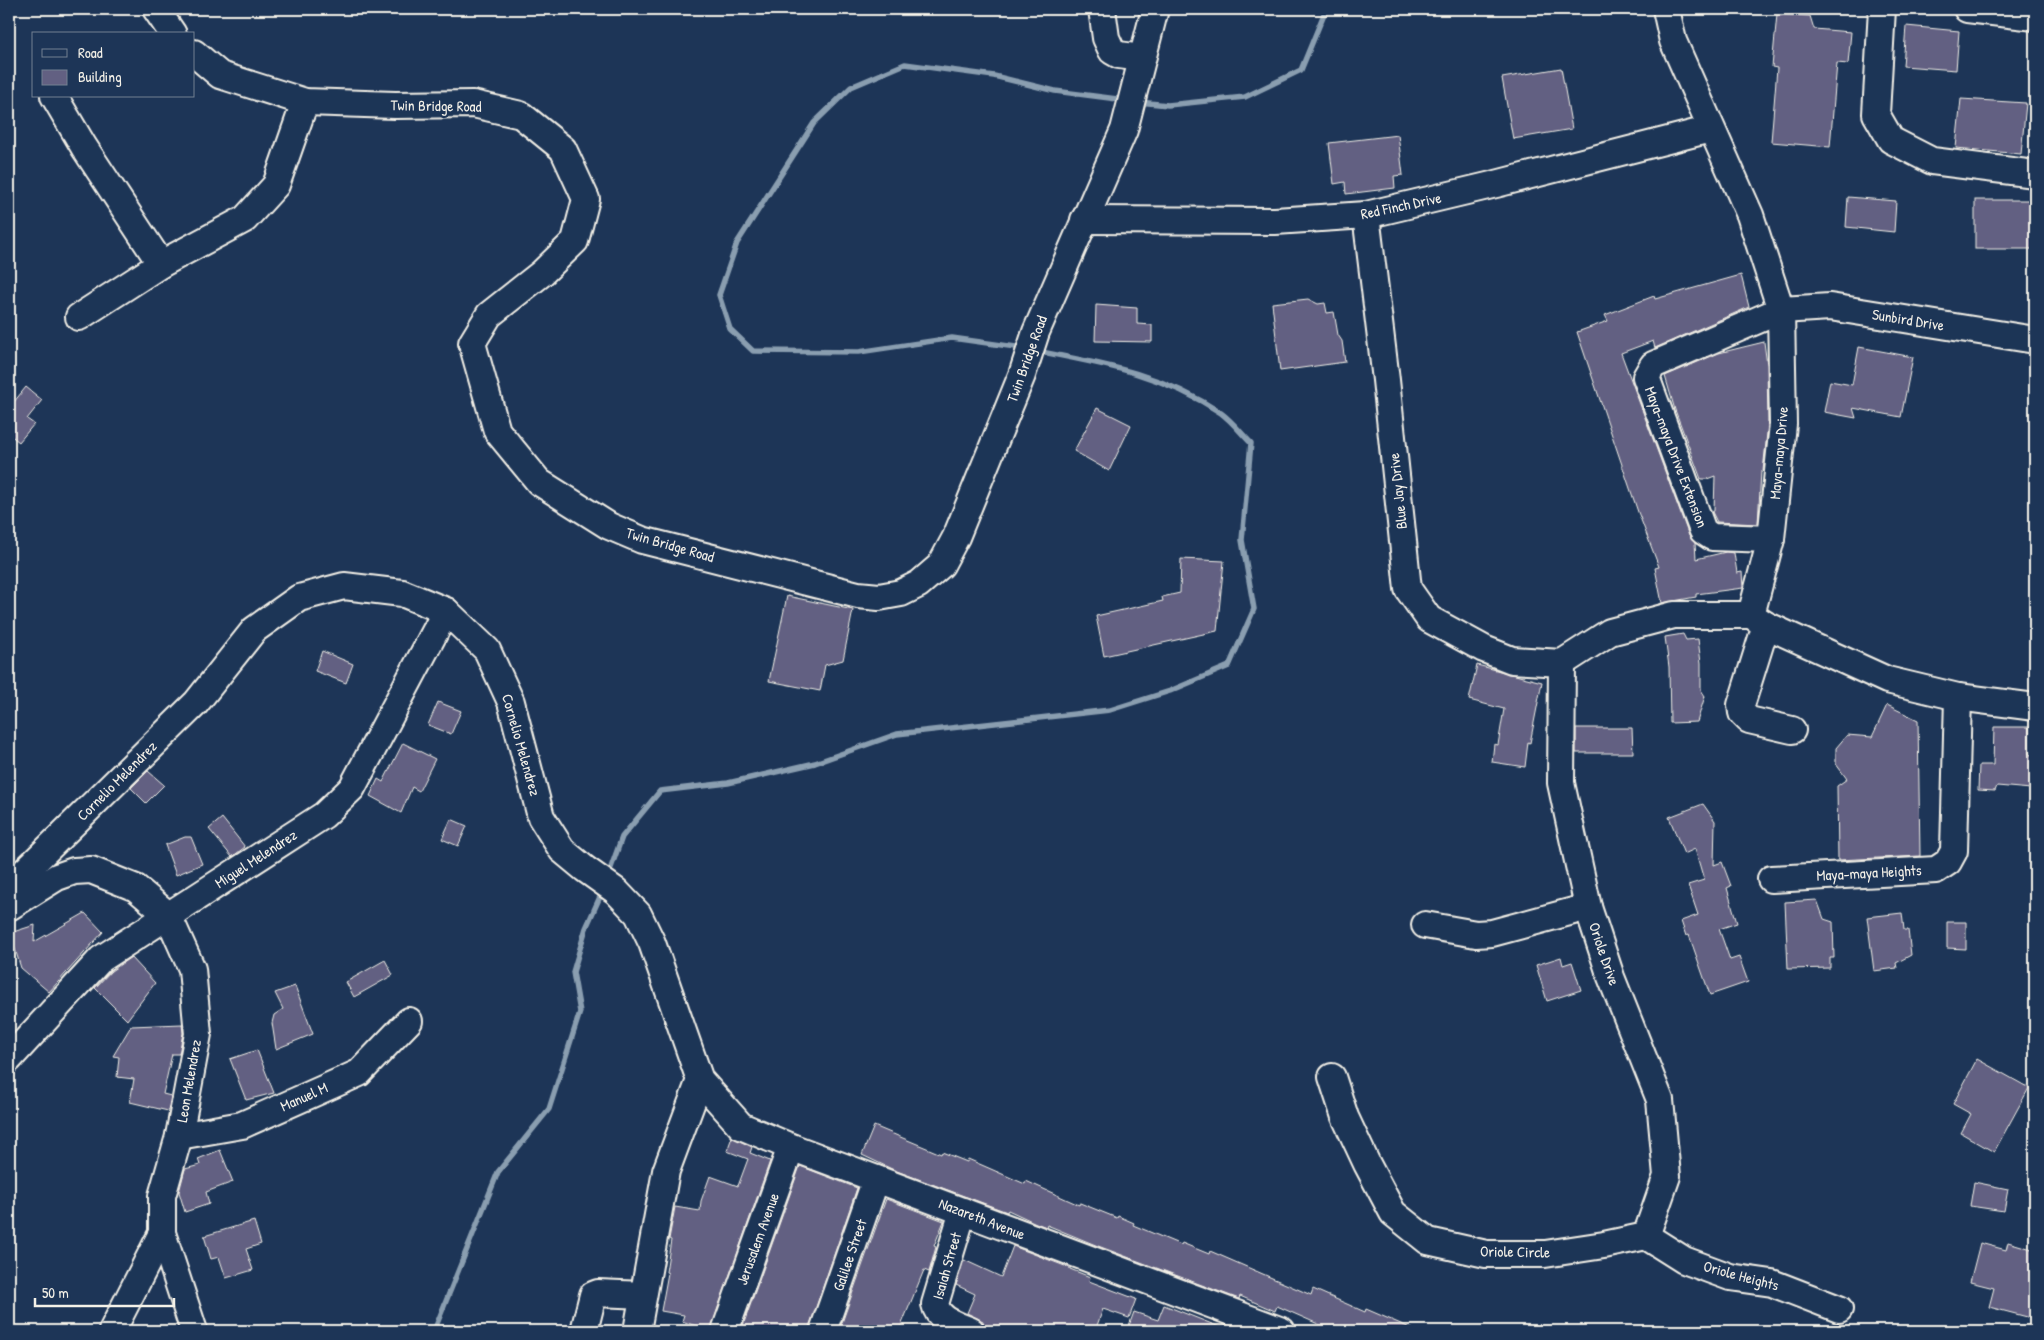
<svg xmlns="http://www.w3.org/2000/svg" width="2044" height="1340" font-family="'Patrick Hand',sans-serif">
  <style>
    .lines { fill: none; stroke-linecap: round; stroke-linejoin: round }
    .stream { stroke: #8a9eb0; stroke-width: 5.5 }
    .building { fill: #626082; stroke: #f4f1e8 }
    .minor-casing { stroke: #f4f1e8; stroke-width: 30 }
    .minor { stroke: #1d3557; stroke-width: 26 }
    .labels { text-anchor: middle; stroke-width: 4.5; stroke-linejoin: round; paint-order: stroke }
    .street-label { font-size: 15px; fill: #f4f1e8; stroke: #1d3557 }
  </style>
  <rect width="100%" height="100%" fill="#1d3557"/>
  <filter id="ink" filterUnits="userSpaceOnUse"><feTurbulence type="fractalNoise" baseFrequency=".02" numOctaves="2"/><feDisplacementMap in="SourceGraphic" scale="10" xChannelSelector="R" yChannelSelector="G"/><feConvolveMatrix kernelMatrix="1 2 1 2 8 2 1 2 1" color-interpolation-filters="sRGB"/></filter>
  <g filter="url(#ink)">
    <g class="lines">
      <!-- stream -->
      <g class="stream">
        <polyline points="1139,102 1168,105 1245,97 1301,70 1326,9"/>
        <polyline points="1023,348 952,338 859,352 753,351 730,329 719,295 737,243 814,123 851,87 905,64 994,76 1055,91 1125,100"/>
        <path d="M 608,876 L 622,837 L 660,791 L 728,783 L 815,763 L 897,734 L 1110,710 L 1170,691 L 1229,666 L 1254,609 L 1242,540 L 1251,443 C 1241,433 1232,421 1221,413 C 1163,374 1104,364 1037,351"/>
        <polyline points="434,1331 498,1172 549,1109 580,1012 573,972 586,928 603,890"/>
      </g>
    </g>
    <!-- building -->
    <g class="building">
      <polygon points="1777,14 1810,16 1814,29 1851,32 1848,64 1837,63 1830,147 1771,142 1777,68 1772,67"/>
      <polygon points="1906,26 1959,31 1956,70 1903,66"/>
      <polygon points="1561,68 1572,129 1513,139 1502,78"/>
      <polygon points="1961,99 2026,103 2021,154 1956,148"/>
      <polygon points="1398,135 1403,175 1394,176 1395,188 1346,194 1345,182 1334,184 1329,143"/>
      <polygon points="1848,197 1896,201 1894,232 1846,227"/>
      <rect x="1975" y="200" width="60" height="49"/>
      <polygon points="1741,275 1749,307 1655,348 1653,341 1621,353 1689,536 1695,543 1696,559 1726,552 1734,553 1737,573 1742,572 1743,588 1696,594 1696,597 1662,603 1655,568 1659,567 1638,512 1577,332 1608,321 1605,315 1654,296 1655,299"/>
      <polygon points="1308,299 1318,304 1325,303 1327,313 1334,312 1338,335 1342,341 1345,362 1280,371 1272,303"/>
      <polygon points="1096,305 1137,308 1137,324 1152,325 1152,342 1095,341"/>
      <polygon points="1764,342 1767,365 1768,423 1763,471 1761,471 1758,524 1717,522 1712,512 1714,511 1715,476 1707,479 1701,479 1675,410 1665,376 1719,353"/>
      <polygon points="1859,347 1913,357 1901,417 1853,408 1856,418 1824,412 1830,381 1852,385"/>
      <polygon points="26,387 42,400 27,419 34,424 19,442 9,434 9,408"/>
      <polygon points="1097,408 1131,425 1109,471 1074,451"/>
      <polygon points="1181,559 1224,561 1217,631 1104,656 1096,616 1163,601 1162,597 1180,593"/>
      <polygon points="787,596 853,610 843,660 825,665 820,691 769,681"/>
      <polygon points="1683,634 1686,640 1698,639 1701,663 1701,690 1705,696 1697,722 1670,723 1669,667 1665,637"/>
      <polygon points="322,651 353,664 346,683 315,671"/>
      <polygon points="1477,665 1542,682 1530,743 1528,742 1525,767 1492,762 1494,744 1498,745 1504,709 1469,700"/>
      <polygon points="438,702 461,711 451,734 428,725"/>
      <polygon points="1887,705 1918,720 1920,856 1838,860 1837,786 1847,779 1836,764 1836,748 1847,735 1872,737"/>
      <polygon points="1994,727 2029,727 2029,754 2033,756 2031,789 1997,786 1995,791 1978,790 1979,765 1993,765"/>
      <polygon points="1576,728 1632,728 1633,753 1576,753"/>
      <polygon points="403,743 435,759 419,791 412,787 401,813 370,796 378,779 383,782"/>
      <polygon points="148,771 164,785 146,803 131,788"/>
      <polygon points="1703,804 1715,821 1714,865 1722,862 1731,886 1727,888 1737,923 1719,929 1730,960 1739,957 1748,982 1710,995 1689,935 1686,936 1681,921 1698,915 1688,885 1704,880 1695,849 1684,854 1669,817"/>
      <polygon points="222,818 245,847 232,857 209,829"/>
      <polygon points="451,819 467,826 458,846 442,839"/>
      <polygon points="185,837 191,837 202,864 176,875 165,845"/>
      <polygon points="1817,900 1824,919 1833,922 1834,958 1830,958 1830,968 1788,969 1785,902"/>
      <polygon points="85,913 103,932 49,992 21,968 10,933 35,925 34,942"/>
      <polygon points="1902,913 1904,930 1908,930 1911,955 1896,963 1897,968 1874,971 1867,917"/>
      <polygon points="1947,922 1966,922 1966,949 1947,948"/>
      <polygon points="131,957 155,983 127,1020 95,988 111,971"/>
      <polygon points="1561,957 1563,965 1572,962 1581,990 1547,1001 1536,965"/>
      <polygon points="385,960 393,975 354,997 346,982"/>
      <polygon points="295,986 313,1034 276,1049 272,1023 274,1015 283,1009 275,993"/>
      <polygon points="182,1024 183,1033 179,1054 172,1054 163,1094 171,1096 168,1111 130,1102 134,1079 117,1077 119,1057 113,1056 131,1026"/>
      <polygon points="257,1050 274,1093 246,1100 230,1059"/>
      <polygon points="1977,1059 2029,1088 1994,1152 1961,1133 1971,1114 1953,1104"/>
      <polygon points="874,1126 941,1154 942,1152 967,1162 968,1159 1025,1184 1026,1181 1079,1205 1080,1203 1117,1218 1118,1216 1134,1223 1133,1225 1181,1245 1182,1243 1209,1254 1210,1251 1311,1295 1313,1289 1365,1312 1366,1309 1417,1331 1334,1331 1277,1306 1275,1311 1240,1296 1239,1299 1098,1246 1047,1225 1046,1227 1036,1223 1008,1210 1007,1212 894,1170 862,1155"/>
      <polygon points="732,1137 752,1147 750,1153 770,1161 710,1331 694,1331 696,1326 682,1321 684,1315 661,1311 668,1273 666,1272 671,1240 669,1239 675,1207 700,1211 701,1201 710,1176 738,1186 748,1159 727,1151"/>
      <polygon points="220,1150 233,1182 206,1192 209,1204 185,1212 179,1192 185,1169 200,1165 198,1159"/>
      <polygon points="800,1166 857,1188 808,1331 741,1331"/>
      <polygon points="1974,1182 2008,1189 2004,1211 1970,1206"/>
      <polygon points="886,1199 944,1221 934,1246 936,1247 929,1272 924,1270 899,1331 839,1331"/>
      <polygon points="254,1221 261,1244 246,1249 253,1270 226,1278 219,1257 211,1259 204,1236"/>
      <polygon points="2008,1242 2035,1250 2035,1319 1989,1307 1994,1288 1970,1282 1980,1243 2006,1250"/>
      <polygon points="1013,1246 1070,1268 1070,1269 1090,1277 1089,1281 1136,1299 1129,1318 1103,1309 1095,1331 986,1331 983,1321 967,1313 975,1294 956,1285 964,1260 1001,1277"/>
      <polygon points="1164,1305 1227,1330 1227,1331 1127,1331 1134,1312 1158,1320"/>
    </g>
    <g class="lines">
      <!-- minor casing -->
      <g class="minor-casing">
        <g id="minor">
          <polyline points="156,9 173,34"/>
          <polyline points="1102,9 1106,38 1112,51 1119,55 1142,58"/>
          <polyline points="1666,9 1673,41 1750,215 1781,310 1783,424 1771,539 1751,615"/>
          <polyline points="1882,9 1876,114 1891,140 1932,161 2035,174"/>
          <polyline points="1967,9 2035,17"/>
          <polyline points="194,53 220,75 305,102 395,105 473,104 521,115 563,149 586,199 575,241 542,273 489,315 472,343 497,431 539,482 609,526 642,540 858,595 879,597 901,593 919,584 941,565 956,537 1022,375 1036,332 1124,130 1155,9"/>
          <polyline points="54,96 84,147 161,264"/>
          <polyline points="1366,215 1386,380 1408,589 1429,619 1484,649 1512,660 1562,663"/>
          <polyline points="1084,220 1275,221 1366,215 1496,184 1711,129"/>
          <polyline points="79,317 161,264 245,219 276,185 305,102"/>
          <polyline points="1771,539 1712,537 1703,531 1646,377 1653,365 1781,310 1830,307 2035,340"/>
          <polyline points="1751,615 1766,625 1887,680 1958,697 2035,707"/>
          <polyline points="1766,625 1741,705 1742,713 1749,720 1792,730"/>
          <polyline points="1562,663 1561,783 1588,907 1611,977 1660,1100 1667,1176 1646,1236"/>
          <polyline points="1562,663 1610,632 1674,615 1751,615"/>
          <polyline points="1771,879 1936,870 1948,862 1954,851 1958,697"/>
          <polyline points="9,887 196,703 254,630 299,598 344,586 402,593 446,611 487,650 511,702 541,817 562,850 585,869 616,891 638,914 652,943 700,1080 741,1126 791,1147 1282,1331"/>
          <polyline points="9,907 57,877 74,871 91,870 136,888 168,915 192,969 198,1034 179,1136 162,1196 162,1233 112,1331"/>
          <polyline points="1425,925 1476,934 1492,933 1588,907"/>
          <polyline points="9,1059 101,959 324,815 352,788 446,611"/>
          <polyline points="1332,1077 1345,1117 1367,1164 1393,1213 1428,1241 1486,1254 1545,1254 1604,1245 1646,1236"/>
          <polyline points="179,1136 242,1125 359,1073 409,1021"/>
          <path d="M 963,1211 L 935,1304 C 938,1320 957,1325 971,1331"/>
          <polyline points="162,1233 194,1331"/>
          <polyline points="1646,1236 1684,1260 1730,1277 1772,1283 1839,1309"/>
          <polyline points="584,1331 593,1295 598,1293 643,1295"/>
          <polyline points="637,1331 666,1171 700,1080"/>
          <polyline points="725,1331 791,1147"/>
          <polyline points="823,1331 876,1179"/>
        </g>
      </g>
      <!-- minor -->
      <use href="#minor" class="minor"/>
    </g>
  </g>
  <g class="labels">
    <!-- street labels -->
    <g class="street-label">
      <text transform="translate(436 106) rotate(1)" y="5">Twin Bridge Road</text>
      <text transform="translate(1401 206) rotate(-12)" y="5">Red Finch Drive</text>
      <text transform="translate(1908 320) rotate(9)" y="5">Sunbird Drive</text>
      <text transform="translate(1027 359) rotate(-70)" y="5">Twin Bridge Road</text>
      <text transform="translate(1779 453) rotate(-85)" y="5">Maya-maya Drive</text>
      <text transform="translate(1676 457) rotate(69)" y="5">Maya-maya Drive Extension</text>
      <text transform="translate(1398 491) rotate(-96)" y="5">Blue Jay Drive</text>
      <text transform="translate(670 545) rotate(16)" y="5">Twin Bridge Road</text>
      <text transform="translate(521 745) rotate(74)" y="5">Cornelio Melendrez</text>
      <text transform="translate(117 781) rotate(-45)" y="5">Cornelio Melendrez</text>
      <text transform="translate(256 859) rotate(-33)" y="5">Miguel Melendrez</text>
      <text transform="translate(1869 873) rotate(-3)" y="5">Maya-maya Heights</text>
      <text transform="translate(1604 954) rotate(71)" y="5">Oriole Drive</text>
      <text transform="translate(189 1081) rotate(-80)" y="5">Leon Melendrez</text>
      <text transform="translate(304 1097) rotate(-24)" y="5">Manuel M</text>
      <text transform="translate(982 1219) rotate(21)" y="5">Nazareth Avenue</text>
      <text transform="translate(758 1239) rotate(-70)" y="5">Jerusalem Avenue</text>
      <text transform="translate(1515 1252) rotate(1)" y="5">Oriole Circle</text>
      <text transform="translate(850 1255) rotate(-71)" y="5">Galilee Street</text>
      <text transform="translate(947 1266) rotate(-74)" y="5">Isaiah Street</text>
      <text transform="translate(1741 1276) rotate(15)" y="5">Oriole Heights</text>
    </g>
  </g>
  <!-- margin -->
  <rect width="2044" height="1340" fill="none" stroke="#1d3557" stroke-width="30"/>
  <rect x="15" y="15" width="2014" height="1310" fill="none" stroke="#f4f1e8" stroke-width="2" filter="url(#ink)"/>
  <!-- legend -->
  <rect x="32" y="32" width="162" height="65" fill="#1d3557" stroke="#738091"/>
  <rect x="42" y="49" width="25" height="8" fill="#1d3557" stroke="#738091"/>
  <text x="78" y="58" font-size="15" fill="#f4f1e8">Road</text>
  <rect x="42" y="70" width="25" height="15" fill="#626082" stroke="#738091"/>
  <text x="78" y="82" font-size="15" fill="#f4f1e8">Building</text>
  <!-- scale -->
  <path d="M35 1298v8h139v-8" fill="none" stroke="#f4f1e8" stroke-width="2.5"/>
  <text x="42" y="1298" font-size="15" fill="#f4f1e8" stroke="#1d3557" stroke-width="4" paint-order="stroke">50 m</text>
</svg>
